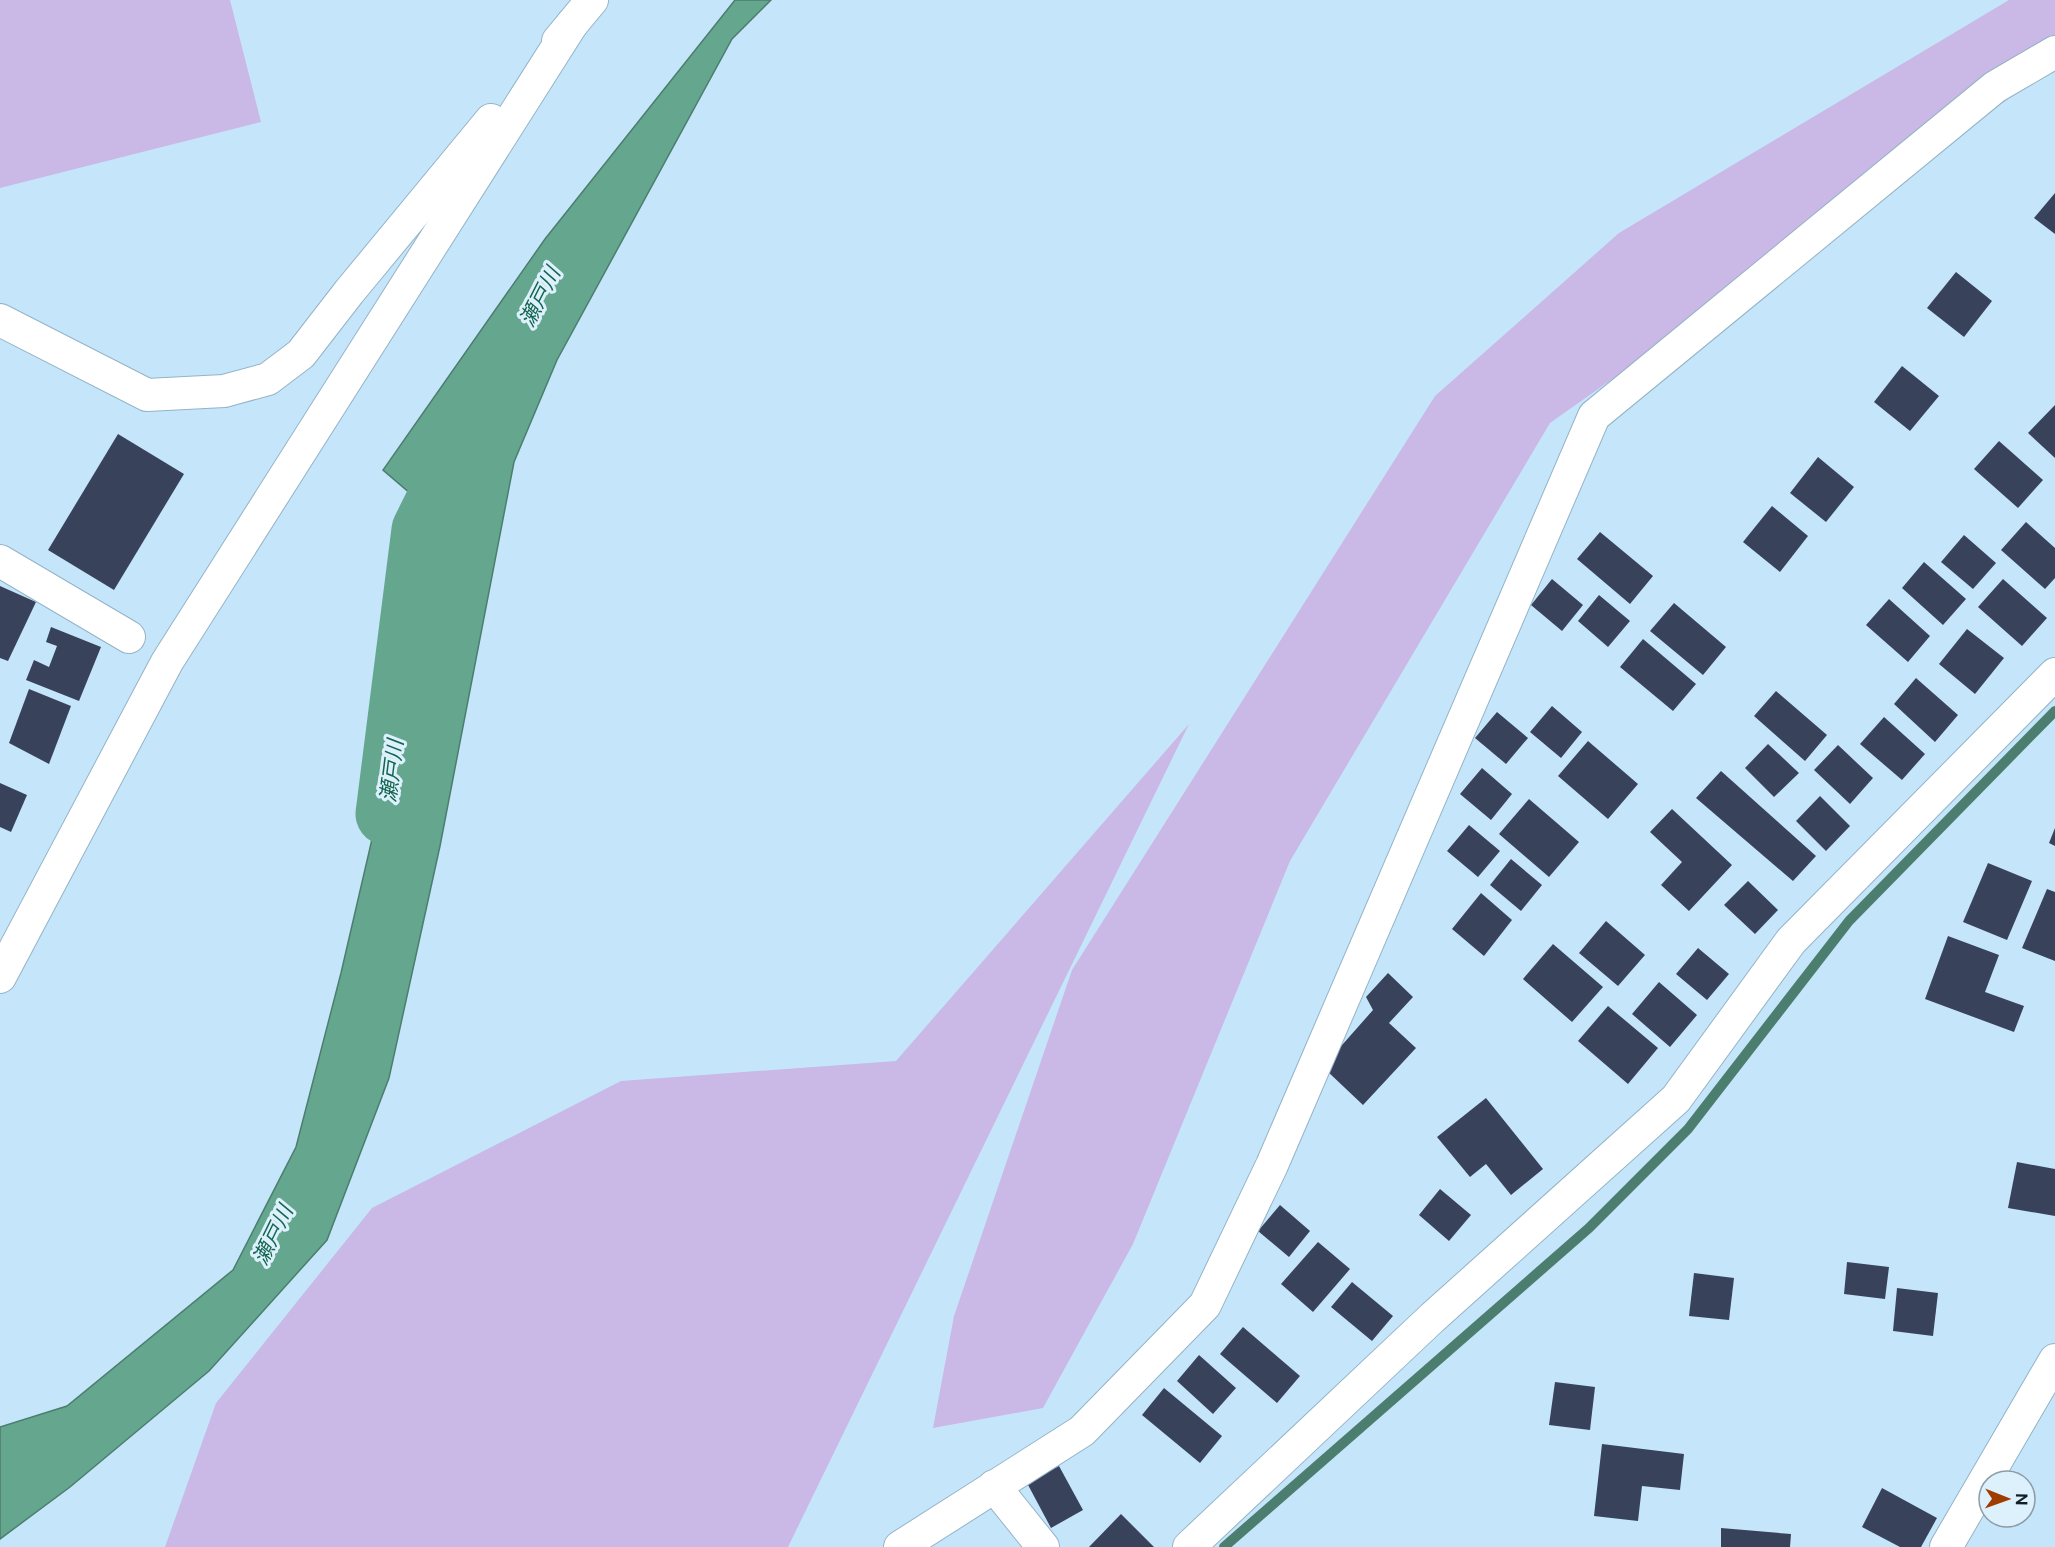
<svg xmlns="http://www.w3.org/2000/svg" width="2055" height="1547" font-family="'Public Sans','Noto Sans JP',sans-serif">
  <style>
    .green { fill: #cab8e6 }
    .water { fill: #65a68e; stroke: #4c7e6f; stroke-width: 1.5 }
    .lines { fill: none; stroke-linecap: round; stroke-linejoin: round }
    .stream { stroke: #4c7e6f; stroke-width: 10 }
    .river { stroke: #65a68e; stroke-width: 63 }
    .building { fill: #39425b }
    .street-casing { stroke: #94b3c7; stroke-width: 34 }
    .street { stroke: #fff; stroke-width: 32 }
    .labels { text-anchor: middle; stroke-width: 6; stroke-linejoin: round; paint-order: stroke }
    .water-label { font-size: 21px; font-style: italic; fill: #15664f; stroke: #ddf1fd }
  </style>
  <rect width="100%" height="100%" fill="#c5e6fa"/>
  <!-- green -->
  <g class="green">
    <polygon points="0,0 230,0 261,122 0,188"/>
    <polygon points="2009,0 2055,0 2055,66 1550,423 1290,861 1133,1244 1043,1408 933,1428 954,1316 1072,970 1435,396 1619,233"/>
    <polygon points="1189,724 788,1547 165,1547 216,1403 372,1208 621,1081 896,1061"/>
  </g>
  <!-- water -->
  <polygon class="water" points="735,0 771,0 732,39 557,360 514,462 440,846 389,1078 327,1240 209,1371 70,1487 0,1539 0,1427 67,1406 233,1270 296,1147 341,973 398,727 432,512 383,470 545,239"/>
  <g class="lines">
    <!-- stream -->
    <polyline class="stream" points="1224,1547 1589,1228 1688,1129 1849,921 2055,711"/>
    <!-- river -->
    <polyline class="river" points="387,814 423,530 471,433"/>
  </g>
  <!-- building -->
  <g class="building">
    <polygon points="2055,193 2055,234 2034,218"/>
    <polygon points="1956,272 1992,301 1964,337 1927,308"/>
    <polygon points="1902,366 1939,396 1910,431 1874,402"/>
    <polygon points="2055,405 2055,458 2028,433"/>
    <polygon points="118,434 184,474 114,590 48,550"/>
    <polygon points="1999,441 2043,480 2018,508 1974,469"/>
    <polygon points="1818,457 1854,487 1826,522 1790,493"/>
    <polygon points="1772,506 1808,536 1780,572 1743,542"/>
    <polygon points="2026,522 2055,548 2055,578 2045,589 2001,550"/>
    <polygon points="1600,532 1653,576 1630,604 1577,559"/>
    <polygon points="1964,535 1996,563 1973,589 1941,562"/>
    <polygon points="1924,562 1966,599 1943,625 1902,588"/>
    <polygon points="1552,579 1583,605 1562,631 1531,605"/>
    <polygon points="2003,579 2047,618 2022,646 1978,607"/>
    <polygon points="0,586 36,602 8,661 0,658"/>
    <polygon points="1599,595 1630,621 1608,647 1578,621"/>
    <polygon points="1889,599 1930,636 1908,662 1866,625"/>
    <polygon points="1674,603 1726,647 1703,675 1650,631"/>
    <polygon points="51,627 101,647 79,701 26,680 34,660 49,667 57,646 46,642"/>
    <polygon points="1967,629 2004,658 1975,694 1939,664"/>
    <polygon points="1643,639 1696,684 1673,711 1620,667"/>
    <polygon points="1916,678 1958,715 1935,742 1894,704"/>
    <polygon points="29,689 71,706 49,764 9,743"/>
    <polygon points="1776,691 1827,735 1805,761 1754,716"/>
    <polygon points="1552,706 1582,732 1561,758 1530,732"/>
    <polygon points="1497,712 1528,738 1506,764 1475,738"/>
    <polygon points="1884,717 1925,754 1902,780 1860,744"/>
    <polygon points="1588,741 1638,784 1608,819 1558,776"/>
    <polygon points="1768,744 1799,773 1774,797 1745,768"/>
    <polygon points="1838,745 1873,778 1850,804 1814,770"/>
    <polygon points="1482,768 1512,794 1491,820 1460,794"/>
    <polygon points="1721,771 1816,856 1793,881 1696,798"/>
    <polygon points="0,783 27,795 11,832 0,827"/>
    <polygon points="1820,796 1850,826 1826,851 1796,821"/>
    <polygon points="1529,799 1579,842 1549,877 1499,834"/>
    <polygon points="1672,809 1732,865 1689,911 1661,885 1682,862 1650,832"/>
    <polygon points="1469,825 1500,851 1478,877 1447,851"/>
    <polygon points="2055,828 2055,846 2049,843"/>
    <polygon points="1511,859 1542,885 1521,911 1490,885"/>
    <polygon points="1988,863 2032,881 2007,940 1963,922"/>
    <polygon points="1748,881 1778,910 1755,934 1724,905"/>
    <polygon points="2047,889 2055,892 2055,961 2022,948"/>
    <polygon points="1481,893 1512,920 1484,956 1452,929"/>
    <polygon points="1606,921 1645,955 1618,986 1579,953"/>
    <polygon points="1948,936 1999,955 1985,992 2024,1006 2014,1032 1925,999"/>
    <polygon points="1553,944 1603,987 1572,1022 1523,979"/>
    <polygon points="1698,948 1729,974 1707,1000 1676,974"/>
    <polygon points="1388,973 1413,997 1389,1023 1416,1048 1363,1105 1326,1070 1335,1053 1373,1010 1366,997"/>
    <polygon points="1659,982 1697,1015 1670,1047 1632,1014"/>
    <polygon points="1608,1006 1658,1048 1628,1084 1578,1041"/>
    <polygon points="1486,1098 1543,1169 1511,1195 1486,1164 1470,1177 1437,1137"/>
    <polygon points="2017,1162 2055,1169 2055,1216 2008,1208"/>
    <polygon points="1440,1189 1471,1215 1449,1241 1419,1215"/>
    <polygon points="1280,1205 1310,1231 1289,1257 1258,1231"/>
    <polygon points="1318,1242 1350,1269 1313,1312 1281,1284"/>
    <polygon points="1847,1262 1889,1267 1885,1299 1844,1294"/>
    <polygon points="1694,1273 1734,1278 1729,1320 1689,1316"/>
    <polygon points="1352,1282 1393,1316 1372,1341 1331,1307"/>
    <polygon points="1897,1288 1938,1293 1933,1336 1893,1331"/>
    <polygon points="1243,1327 1300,1376 1277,1403 1220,1354"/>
    <polygon points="1199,1355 1236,1388 1213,1414 1177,1381"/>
    <polygon points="1555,1382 1595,1387 1590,1430 1549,1425"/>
    <polygon points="1164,1388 1222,1436 1200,1463 1142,1415"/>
    <polygon points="1602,1444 1684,1454 1680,1490 1642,1486 1638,1521 1594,1516"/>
    <polygon points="1059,1466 1083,1510 1051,1528 1027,1483"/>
    <polygon points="1882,1488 1937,1518 1921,1547 1900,1547 1862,1527"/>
    <polygon points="1121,1514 1154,1547 1089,1547"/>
    <polygon points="1721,1528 1791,1534 1790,1547 1721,1547"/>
  </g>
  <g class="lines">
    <!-- street casing -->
    <g class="street-casing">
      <g id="street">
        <polyline points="558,41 592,0"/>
        <polyline points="0,320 147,395 224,391 268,379 301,354 349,292 491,120"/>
        <polyline points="0,561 129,637"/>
        <polyline points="0,977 167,662 572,24"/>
        <polyline points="994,1486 1043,1547"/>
        <polyline points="900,1547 1082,1431 1205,1305 1272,1165 1594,416 1995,87 2055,52"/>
        <polyline points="1189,1547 1432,1318 1676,1099 1791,941 2055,674"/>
        <polyline points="1946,1547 2055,1360"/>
      </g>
    </g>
    <!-- street -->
    <use href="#street" class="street"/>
  </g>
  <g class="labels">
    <!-- water labels -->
    <g class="water-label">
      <text transform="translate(540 297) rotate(-63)" y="7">瀬戸川</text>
      <text transform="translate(392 771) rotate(-83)" y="7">瀬戸川</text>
      <text transform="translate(273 1235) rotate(-64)" y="7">瀬戸川</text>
    </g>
  </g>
  <!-- north arrow -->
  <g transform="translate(2007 1499) rotate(91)"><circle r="28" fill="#ddf1fd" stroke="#8c9da7" stroke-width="1.5"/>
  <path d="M0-4.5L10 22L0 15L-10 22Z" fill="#9f3c00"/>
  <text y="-9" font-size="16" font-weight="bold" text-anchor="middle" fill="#131f26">N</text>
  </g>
</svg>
